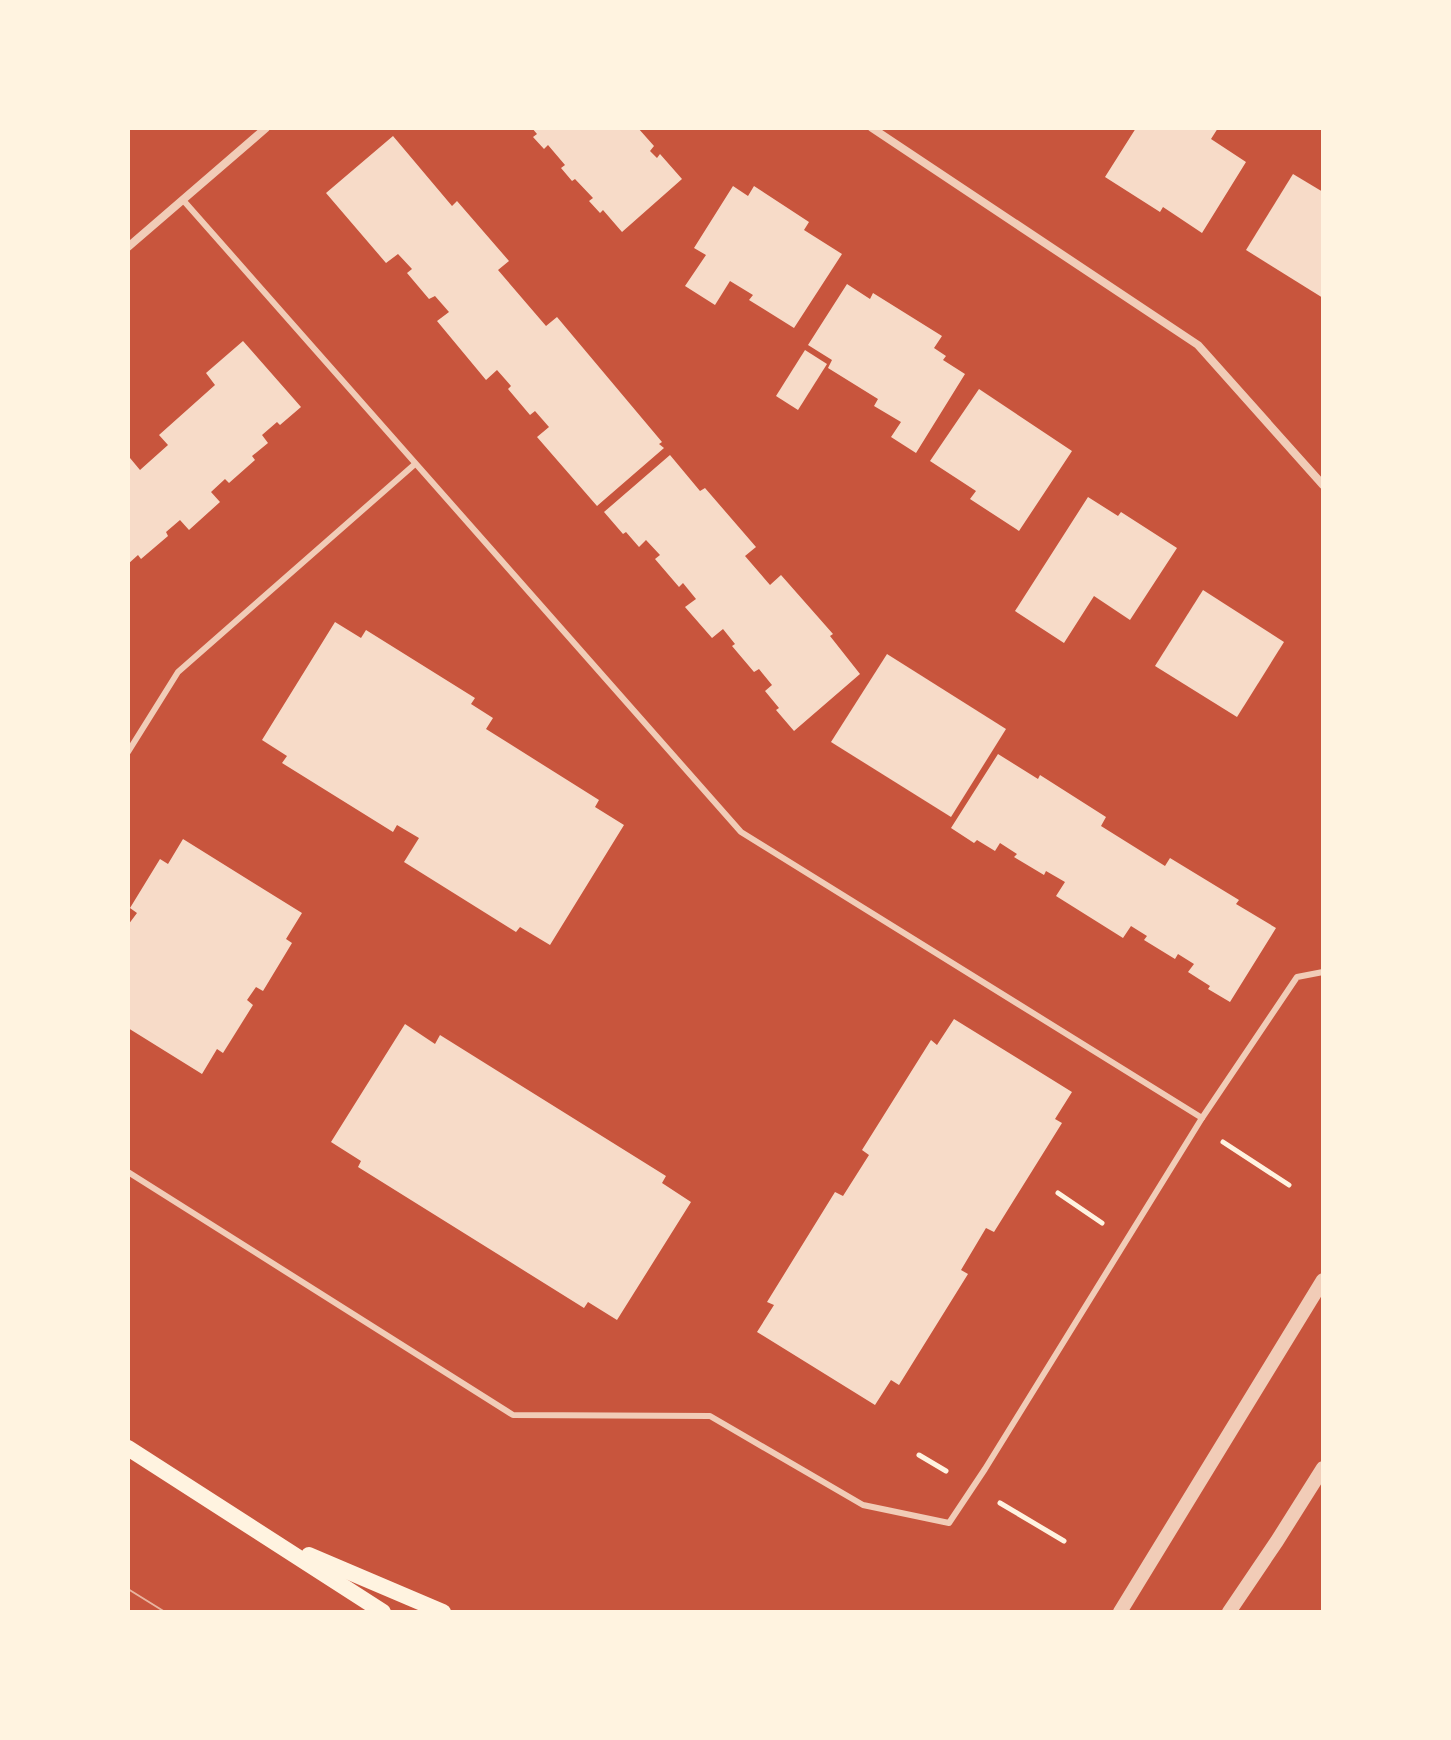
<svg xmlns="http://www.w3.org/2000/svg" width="1451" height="1740" font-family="Raleway,sans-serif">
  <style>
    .building { fill: #f7dbc8 }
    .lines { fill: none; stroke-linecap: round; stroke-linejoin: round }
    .path { stroke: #fff3e0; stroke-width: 5 }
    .service { stroke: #f1ccb7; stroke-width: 6 }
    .minor { stroke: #f1ccb7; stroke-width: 8 }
    .tertiary { stroke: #f1ccb7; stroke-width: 14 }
    .secondary { stroke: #fff3e0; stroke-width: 16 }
    .tram { stroke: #e9b49f; stroke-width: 2 }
  </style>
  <rect width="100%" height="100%" fill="#c8553d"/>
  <!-- building -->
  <g class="building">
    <polygon points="532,128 638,128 654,146 650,151 657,158 660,154 682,179 622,232 603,210 600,213 589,201 593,198 575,179 572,181 561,168 565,165 548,145 544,149 533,137 537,134"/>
    <polygon points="1136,128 1218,128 1211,139 1246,162 1202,233 1163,207 1160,212 1105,177"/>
    <polygon points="393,136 452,206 457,201 509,261 498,270 546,326 557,317 662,442 659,444 664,448 597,506 537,437 549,427 535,411 530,415 508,389 511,386 497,370 486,380 437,321 449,312 435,296 429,299 407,273 412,269 398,254 386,263 326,193"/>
    <polygon points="1293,174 1323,192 1323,298 1246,250"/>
    <polygon points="733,186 748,196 754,186 809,222 804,230 842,254 794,328 749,300 753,295 730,281 715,305 685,286 706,255 694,248"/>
    <polygon points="847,284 870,299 873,293 942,336 934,348 946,356 943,360 965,374 916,453 891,437 901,422 874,406 878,399 828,368 832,360 808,345"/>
    <polygon points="243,341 301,407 280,425 277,422 262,435 268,443 252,456 255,460 229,483 225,479 211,492 220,502 189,530 180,520 166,532 168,536 141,559 138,555 128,564 128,460 130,458 140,470 168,445 159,435 215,385 206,373"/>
    <polygon points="805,350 827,364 798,410 776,396"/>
    <polygon points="979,389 1072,451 1019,531 970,499 976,491 930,461"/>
    <polygon points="670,455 700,491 705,488 756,547 745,556 770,585 781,575 833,634 830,636 860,674 794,731 776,710 779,708 765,691 772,685 759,669 754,672 732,646 735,644 723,629 712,638 685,607 696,599 683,583 679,587 655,559 660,555 646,540 639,547 626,532 623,534 604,512"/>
    <polygon points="1088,497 1118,516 1121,512 1177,548 1130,620 1094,596 1064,643 1015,611"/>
    <polygon points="1203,590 1284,642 1237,717 1155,666"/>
    <polygon points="335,622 361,638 366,630 475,698 471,704 493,718 486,729 599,800 595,807 624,825 550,945 520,927 516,932 404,862 419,838 397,825 393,832 282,763 287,756 262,740"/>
    <polygon points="887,654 1006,729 951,817 831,742"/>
    <polygon points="998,754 1038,779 1040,775 1106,817 1101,826 1165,866 1170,858 1239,900 1236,904 1276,928 1230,1002 1208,989 1210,986 1188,972 1194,964 1178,954 1175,959 1144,940 1147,936 1131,926 1123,938 1056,896 1065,882 1046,871 1044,875 1014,857 1017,854 1000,843 995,851 977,840 974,843 951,828"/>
    <polygon points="183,839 302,913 286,939 292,943 263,991 256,987 247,1000 253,1005 223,1053 217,1049 202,1074 128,1028 128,925 137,913 130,908 160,859 168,864"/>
    <polygon points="954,1019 1072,1092 1055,1119 1062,1123 994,1232 986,1228 961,1270 968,1274 899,1385 891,1380 875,1405 757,1332 774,1305 767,1302 835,1192 843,1196 869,1155 862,1150 931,1040 937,1045"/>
    <polygon points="405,1024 435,1044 440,1035 666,1176 662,1183 691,1202 617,1320 588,1302 584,1308 358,1167 361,1161 331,1142"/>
  </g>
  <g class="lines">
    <!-- path -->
    <g class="path">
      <polyline points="1223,1142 1289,1185"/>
      <polyline points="1058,1193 1102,1223"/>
      <polyline points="919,1455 946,1471"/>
      <polyline points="1000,1503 1064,1541"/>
    </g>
    <!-- service -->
    <g class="service">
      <polyline points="128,752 178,672 415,464"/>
      <polyline points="1202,1118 1297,977 1323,972"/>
      <polyline points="128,1172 513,1415 710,1416 863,1505 949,1523 985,1469 1202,1118 741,832 183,200"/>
    </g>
    <!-- minor -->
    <g class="minor">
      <polyline points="872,128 1198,345 1323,485"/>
      <polyline points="128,247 266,128"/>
    </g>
    <!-- tertiary -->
    <g class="tertiary">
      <polyline points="1120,1612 1323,1280"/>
      <polyline points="1229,1612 1277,1541 1323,1468"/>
    </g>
    <!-- secondary -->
    <g class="secondary">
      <polyline points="128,1448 383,1612"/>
      <polyline points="309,1555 443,1612"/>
    </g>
    <!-- tram -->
    <polyline class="tram" points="128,1589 165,1612"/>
  </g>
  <!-- border -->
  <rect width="1451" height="1740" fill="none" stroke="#fff3e0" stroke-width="260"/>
</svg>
